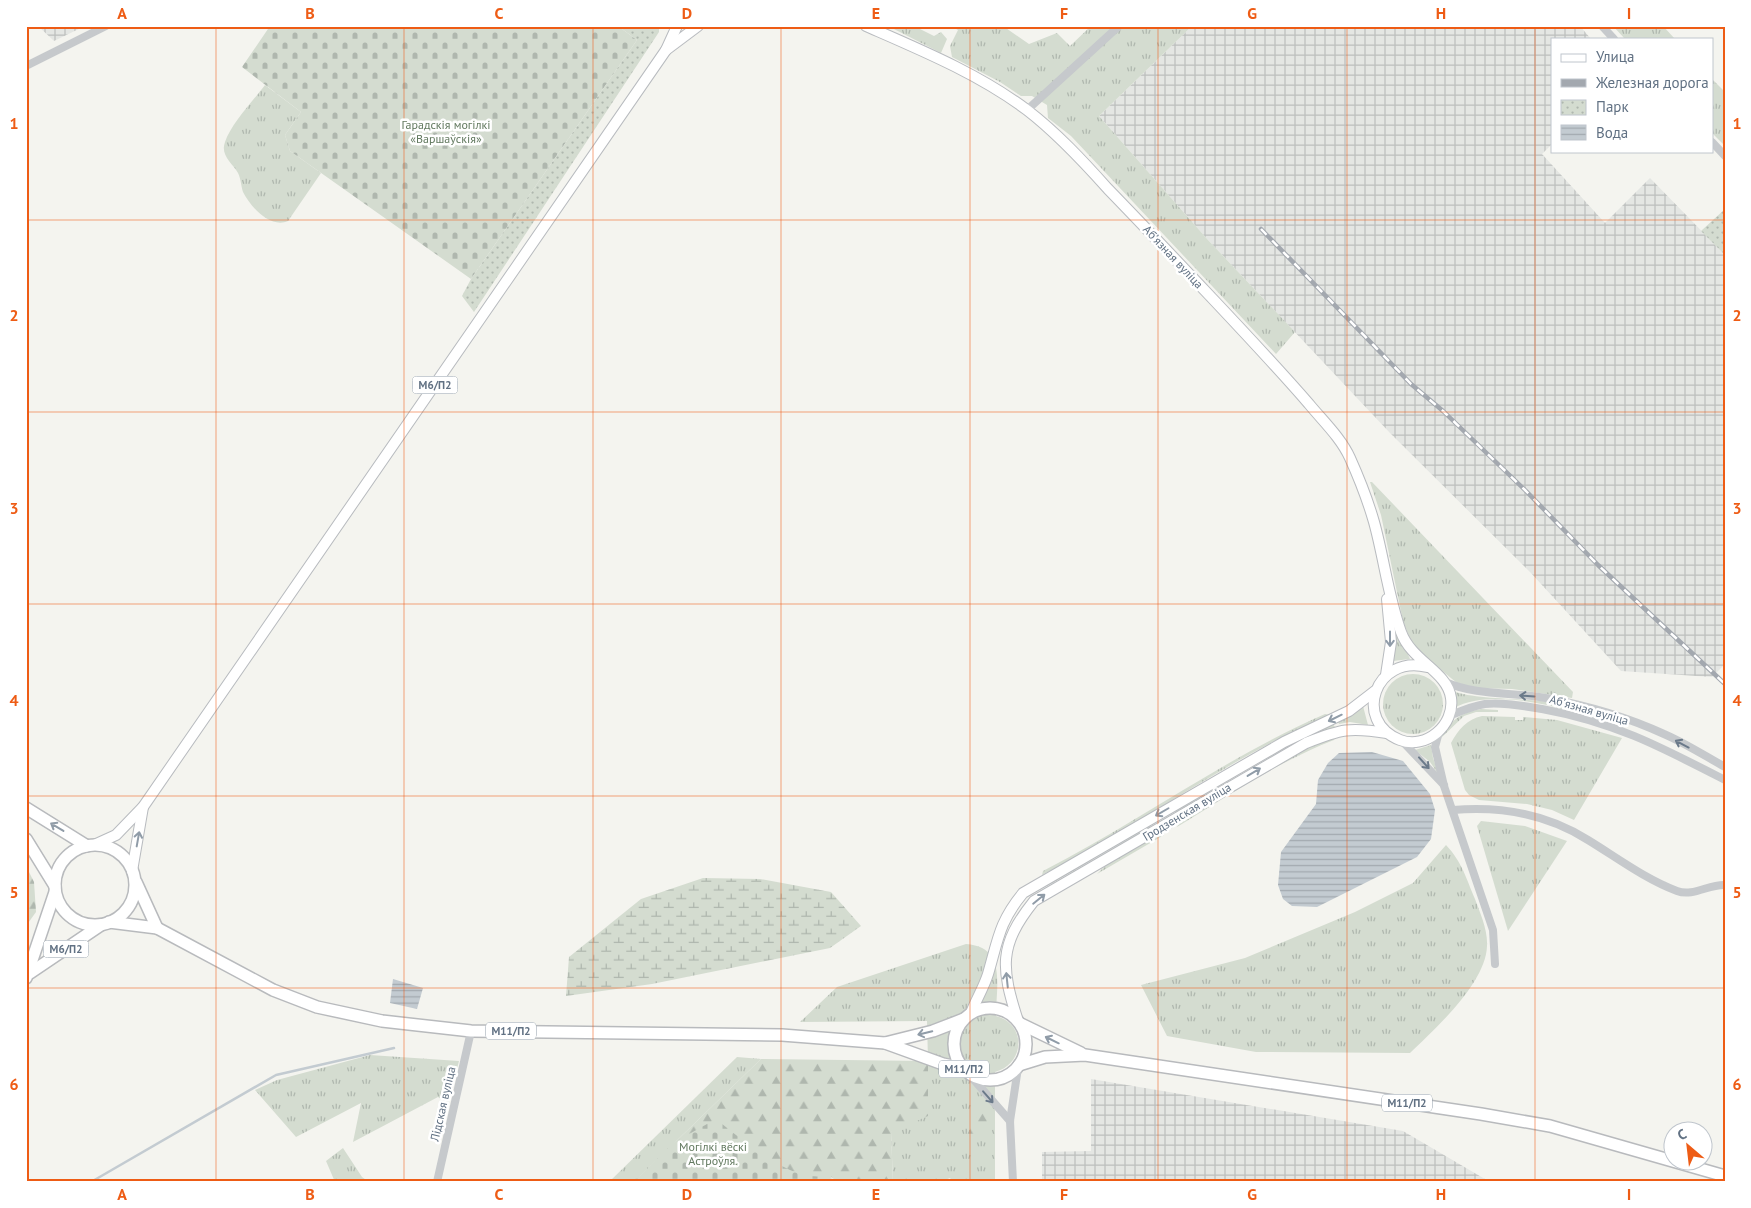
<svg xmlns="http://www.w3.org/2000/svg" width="1751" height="1208" font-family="'PT Sans',sans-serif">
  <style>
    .industrial { fill: url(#industrial-grid) }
    .grass { fill: url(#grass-tufts) }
    .forest { fill: url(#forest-firs) }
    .wetland { fill: url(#wetland-marsh) }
    .cemetery { fill: url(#cemetery-stones) }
    .park { fill: url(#park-dots) }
    .water { fill: url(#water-rules) }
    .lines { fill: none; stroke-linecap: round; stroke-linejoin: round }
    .stream { stroke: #c3cbd1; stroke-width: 2.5 }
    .major-casing { stroke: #b8bbbf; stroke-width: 12 }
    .highway-casing { stroke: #b8babd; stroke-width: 14 }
    .minor { stroke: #c6c9cc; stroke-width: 8 }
    .major { stroke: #fff; stroke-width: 10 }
    .highway { stroke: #fff; stroke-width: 11 }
    .rail-casing { stroke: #a3a8af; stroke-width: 4.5 }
    .rail { stroke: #fff; stroke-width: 2.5; stroke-dasharray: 8; stroke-linecap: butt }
    .oneway { stroke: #909ca8 }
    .oneway2 { stroke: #6b7a8a }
    .grid { fill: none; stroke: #ee5c15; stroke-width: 1; stroke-opacity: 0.55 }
    .labels { text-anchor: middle; stroke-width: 5; stroke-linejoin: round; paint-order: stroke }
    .shield { fill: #fff; stroke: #909ca8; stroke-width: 1 }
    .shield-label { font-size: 11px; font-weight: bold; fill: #617183 }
    .park-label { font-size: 12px; fill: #637a60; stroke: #fff }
    .street-label { font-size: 12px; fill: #617183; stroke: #fff }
    .neatline { fill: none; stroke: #ee5c15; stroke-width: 2 }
    .grid-label { font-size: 16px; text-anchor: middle; font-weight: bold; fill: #ee5c15 }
  </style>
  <defs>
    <pattern id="industrial-grid" width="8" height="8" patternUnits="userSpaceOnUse" patternTransform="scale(1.25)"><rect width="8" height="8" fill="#e4e6e3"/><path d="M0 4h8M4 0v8" fill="none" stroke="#bcbfbd"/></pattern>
    <pattern id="grass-tufts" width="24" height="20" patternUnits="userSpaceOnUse" patternTransform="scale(1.25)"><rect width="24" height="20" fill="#d4dcd0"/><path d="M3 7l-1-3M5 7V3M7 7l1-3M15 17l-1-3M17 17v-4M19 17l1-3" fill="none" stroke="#afb7ae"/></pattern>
    <pattern id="forest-firs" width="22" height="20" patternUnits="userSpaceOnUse" patternTransform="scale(1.25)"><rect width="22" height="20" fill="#d4dcd0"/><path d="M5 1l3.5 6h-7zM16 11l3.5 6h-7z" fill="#afb7ae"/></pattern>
    <pattern id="wetland-marsh" width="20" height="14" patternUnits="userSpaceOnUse" patternTransform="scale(1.25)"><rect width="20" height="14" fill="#d4dcd0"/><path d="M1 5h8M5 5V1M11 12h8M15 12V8" fill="none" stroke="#afb7ae"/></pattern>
    <pattern id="cemetery-stones" width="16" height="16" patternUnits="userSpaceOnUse" patternTransform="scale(1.25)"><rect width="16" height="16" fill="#d4dcd0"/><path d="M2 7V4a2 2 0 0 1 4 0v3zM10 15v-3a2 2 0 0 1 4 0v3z" fill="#afb7ae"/></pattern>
    <pattern id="park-dots" width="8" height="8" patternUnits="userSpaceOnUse" patternTransform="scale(1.25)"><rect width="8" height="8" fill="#d4dcd0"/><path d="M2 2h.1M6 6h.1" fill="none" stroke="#afb7ae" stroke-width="1.8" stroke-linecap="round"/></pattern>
    <pattern id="water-rules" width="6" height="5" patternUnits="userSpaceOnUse" patternTransform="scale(1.25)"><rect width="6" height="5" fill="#c3cbd1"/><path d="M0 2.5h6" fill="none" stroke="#a2a9af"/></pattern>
  </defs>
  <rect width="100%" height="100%" fill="#f4f4ef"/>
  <!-- industrial -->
  <g class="industrial">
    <polygon points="38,26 85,26 54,41"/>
    <polygon points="1192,26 1580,26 1591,39 1552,39 1552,144 1542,154 1605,223 1650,178 1725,255 1725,664 1712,677 1621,671 1530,572 1390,433 1208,240 1099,116"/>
    <polygon points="1091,1079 1403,1131 1490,1182 1042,1182 1042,1152 1091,1151"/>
  </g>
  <!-- grass -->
  <g class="grass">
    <polygon points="888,26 914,26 934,36 941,32 947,39 941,53"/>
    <polygon points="951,26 1003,26 1029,44 1057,33 1070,46 1091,26 1192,26 1099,116 1208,240 1295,332 1276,354 1071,136 1048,118 1047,105 1032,96 1021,96 1000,82 952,57 950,46 958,30"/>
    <polygon points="1613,26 1663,26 1675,39 1625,39"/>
    <polygon points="1712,79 1725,92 1725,146 1712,133"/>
    <path d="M 265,85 L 301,112 L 285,135 L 290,151 L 321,173 L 288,221 C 270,229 250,206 243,192 C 241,186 241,179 238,173 C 232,163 220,155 225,142 C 231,124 253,101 265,85 Z"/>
    <polygon points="1370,482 1372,482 1573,692 1572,698 1512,689 1475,688 1457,683 1413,647 1403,621 1381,515"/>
    <polygon points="1395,626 1410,659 1393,661"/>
    <circle cx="1413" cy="704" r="30"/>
    <path d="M 1453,691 C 1483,703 1559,695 1577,711 C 1570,713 1556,707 1547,705 C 1520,699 1479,694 1454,708 Z"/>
    <polygon points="1363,706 1368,725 1350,722 1339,724 1338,722 1352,715"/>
    <path d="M 1481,709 L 1498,710 L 1498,712 L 1476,712 L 1464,716 L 1441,738 C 1450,721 1461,712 1481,709 Z"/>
    <path d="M 1325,714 L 1330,715 C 1228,757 1141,826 1042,875 L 1043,871 C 1139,822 1226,757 1325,714 Z"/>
    <path d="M 1482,716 L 1515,717 L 1515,720 L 1523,720 L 1523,717 L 1557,720 L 1622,738 L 1574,820 L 1552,810 L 1527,804 L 1479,800 L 1469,795 L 1465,790 L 1451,743 C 1458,730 1467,719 1482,716 Z"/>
    <path d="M 1333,724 L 1335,727 C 1278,749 1227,781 1176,813 L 1174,810 L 1291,741 Z"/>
    <path d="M 1337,735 L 1334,740 C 1279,761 1228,796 1177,827 L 1180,820 L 1303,749 Z"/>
    <polygon points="1431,745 1433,758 1439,775 1430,762 1415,750"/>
    <polygon points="1481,821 1525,826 1567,841 1508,931 1477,826"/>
    <polygon points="1150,826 1151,827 1047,886 1045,882 1094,859"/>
    <polygon points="1158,834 1164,835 1097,874 1107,864"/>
    <path d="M 1446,845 C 1462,862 1466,878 1475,899 C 1480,913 1488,930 1487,946 C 1486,983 1435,1029 1410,1053 L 1256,1052 L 1167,1036 L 1141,985 L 1245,958 L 1355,912 L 1413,883 Z"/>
    <path d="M 966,944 C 1007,947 996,985 996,1016 C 1027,1024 1025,1064 995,1072 L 995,1182 L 953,1182 L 950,1178 L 940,1182 L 893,1182 L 891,1132 L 928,1061 L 927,1021 L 800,1022 L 837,987 Z"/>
    <polygon points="370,1055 459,1061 448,1104 438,1097 353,1142 361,1103 296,1137 255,1090 277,1080"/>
    <polygon points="737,1057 761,1059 634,1182 609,1182"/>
    <polygon points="343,1148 362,1177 369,1182 335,1182 326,1161"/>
  </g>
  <!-- forest -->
  <g class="forest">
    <polygon points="26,866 34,882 36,912 26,926"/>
    <polygon points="761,1059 928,1061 928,1116 891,1132 893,1182 838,1182 831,1177 827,1182 634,1182"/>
    <polygon points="982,1108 994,1115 979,1142 967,1135"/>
  </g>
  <!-- wetland -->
  <polygon class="wetland" points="703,878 760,879 831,892 861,926 830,948 652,984 566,996 569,957 641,899"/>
  <!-- cemetery -->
  <g class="cemetery">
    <polygon points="270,26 618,26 637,40 471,279 290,151 285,135 301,112 242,67"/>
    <path d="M 716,1119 C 742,1140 768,1162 800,1174 C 813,1179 826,1173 838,1182 L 634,1182 L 673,1143 Z"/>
  </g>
  <!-- park -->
  <g class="park">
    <polygon points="618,26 659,26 659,32 474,312 462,296 471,279 637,40"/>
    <polygon points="1725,209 1725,255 1701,231"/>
  </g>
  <!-- water -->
  <g class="water">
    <polygon points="1372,752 1403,761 1430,794 1435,810 1431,839 1417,857 1317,907 1292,906 1283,899 1278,885 1281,852 1316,804 1318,780 1328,763 1339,753"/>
    <polygon points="393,979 423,988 417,1009 390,1003"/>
  </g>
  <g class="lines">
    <!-- stream -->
    <polyline class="stream" points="91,1182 276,1075 394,1048"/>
    <!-- major casing -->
    <g class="major-casing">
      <g id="major">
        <path d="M 866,26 C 921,50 979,74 1027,110 C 1057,133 1083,161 1108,189 C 1142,224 1176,260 1210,296 C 1243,331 1277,367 1309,404 C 1323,421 1341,438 1350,458 C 1359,478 1368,501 1374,522 C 1384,558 1388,596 1401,632 C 1412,662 1447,671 1451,698 C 1455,725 1426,750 1400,740 C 1352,721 1375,654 1427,667"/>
        <polyline points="666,50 698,26"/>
        <polyline points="1386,675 1391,642 1387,599"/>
        <polyline points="94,845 116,835 143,807 666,50 677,26"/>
        <polyline points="132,871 143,807"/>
        <path d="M 971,1013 C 976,1000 984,987 988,974 C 998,940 999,922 1023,893 L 1284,742 L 1349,711 L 1375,691"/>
        <path d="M 1018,1021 C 1001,968 998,946 1034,901 L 1306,743 C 1341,729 1350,727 1387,733"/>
      </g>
    </g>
    <!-- highway casing -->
    <g class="highway-casing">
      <g id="highway">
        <polyline points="26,808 87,846"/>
        <polyline points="26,839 55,886"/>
        <circle cx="95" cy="885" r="40"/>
        <polyline points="136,882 157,928"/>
        <polyline points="109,922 157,928 273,990 317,1007 382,1021 471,1031 782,1035 885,1043 943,1064 963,1068"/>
        <polyline points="30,973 101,925"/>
        <polyline points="26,978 55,892"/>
        <circle cx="990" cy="1044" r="36"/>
        <polyline points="1021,1024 1081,1053"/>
        <polyline points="885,1043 933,1031 964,1019"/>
        <polyline points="1019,1065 1045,1057 1085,1055 1481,1114 1550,1126 1725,1176"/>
      </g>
    </g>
    <!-- minor -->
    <g class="minor">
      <polyline points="1602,26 1614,39"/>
      <polyline points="26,66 106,26"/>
      <polyline points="1027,110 1119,26"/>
      <polyline points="1712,142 1725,156"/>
      <path d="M 1445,682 C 1480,697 1515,691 1551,699 C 1589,706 1629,718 1664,734 C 1685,743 1705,756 1725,767"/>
      <path d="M 1449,716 C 1461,711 1472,706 1485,704 C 1503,702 1524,706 1542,709 C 1614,722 1661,747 1725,780"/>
      <polyline points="1439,732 1435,747 1444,786 1493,930 1495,964"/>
      <polyline points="1402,741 1444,785"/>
      <path d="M 1453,810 C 1500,806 1547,814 1588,840 C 1616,857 1645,879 1677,891 C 1693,897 1709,884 1725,885"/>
      <polyline points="968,1073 1010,1121"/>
      <polyline points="437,1182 471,1031"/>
      <polyline points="1013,1182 1010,1121 1018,1068"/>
    </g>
    <!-- major -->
    <use href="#major" class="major"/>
    <!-- highway -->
    <use href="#highway" class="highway"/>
    <!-- rail casing -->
    <g class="rail-casing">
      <polyline id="rail" points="1261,229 1411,384 1443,411 1526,491 1598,565 1725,684"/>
    </g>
    <!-- rail -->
    <use href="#rail" class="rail"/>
  </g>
  <!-- one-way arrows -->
  <defs><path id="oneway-shaft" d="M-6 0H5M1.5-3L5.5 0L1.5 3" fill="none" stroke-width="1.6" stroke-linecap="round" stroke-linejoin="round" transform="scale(1.25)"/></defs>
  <g class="oneway">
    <use href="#oneway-shaft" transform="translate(1390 639) rotate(90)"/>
    <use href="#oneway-shaft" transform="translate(1335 718) rotate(154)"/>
    <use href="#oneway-shaft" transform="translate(1254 772) rotate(-31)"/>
    <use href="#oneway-shaft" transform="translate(1162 812) rotate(150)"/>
    <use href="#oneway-shaft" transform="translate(57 827) rotate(-149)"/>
    <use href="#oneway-shaft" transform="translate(138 839) rotate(-80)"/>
    <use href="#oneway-shaft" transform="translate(1039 899) rotate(-39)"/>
    <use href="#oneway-shaft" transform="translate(1007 980) rotate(-96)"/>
    <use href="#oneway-shaft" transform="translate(925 1033) rotate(166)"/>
    <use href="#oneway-shaft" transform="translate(1052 1040) rotate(-154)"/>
  </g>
  <g class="oneway2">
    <use href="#oneway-shaft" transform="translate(1527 696) rotate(-176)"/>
    <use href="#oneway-shaft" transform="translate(1682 744) rotate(-152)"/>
    <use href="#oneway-shaft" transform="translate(1424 763) rotate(48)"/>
    <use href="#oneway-shaft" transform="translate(988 1097) rotate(49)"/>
  </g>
  <!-- grid -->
  <path class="grid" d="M 216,26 L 216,1182M 404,26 L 404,1182M 593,26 L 593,1182M 781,26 L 781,1182M 970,26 L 970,1182M 1158,26 L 1158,1182M 1347,26 L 1347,1182M 1535,26 L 1535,1182M 26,220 L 1725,220M 26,412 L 1725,412M 26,604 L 1725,604M 26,796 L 1725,796M 26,988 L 1725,988"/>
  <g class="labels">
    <!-- shield labels -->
    <g class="shield">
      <rect x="412.5" y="376.5" width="45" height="17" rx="4"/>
      <rect x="43.5" y="940.5" width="45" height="17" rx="4"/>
      <rect x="486" y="1022.5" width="50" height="17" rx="4"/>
      <rect x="939" y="1060.5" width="50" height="17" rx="4"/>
      <rect x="1382" y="1094.5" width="50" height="17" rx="4"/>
    </g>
    <g class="shield-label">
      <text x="435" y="389">М6/П2</text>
      <text x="66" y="953">М6/П2</text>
      <text x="511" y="1035">М11/П2</text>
      <text x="964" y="1073">М11/П2</text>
      <text x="1407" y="1107">М11/П2</text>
    </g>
    <!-- park labels -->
    <g class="park-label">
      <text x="446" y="129">Гарадскія могілкі<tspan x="446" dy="14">«Варшаўскія»</tspan></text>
      <text x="713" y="1151">Могілкі вёскі<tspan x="713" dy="14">Астроўля.</tspan></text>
    </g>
    <!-- street labels -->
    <g class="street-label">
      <text transform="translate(1173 257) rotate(47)" y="4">Абʼязная вуліца</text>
      <text transform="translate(1589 710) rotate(16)" y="4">Абʼязная вуліца</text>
      <text transform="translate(1187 812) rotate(-31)" y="4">Гродзенская вуліца</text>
      <text transform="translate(443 1104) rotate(-77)" y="4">Лідская вуліца</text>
    </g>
  </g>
  <!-- border -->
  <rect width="1751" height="1208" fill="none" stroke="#ffffff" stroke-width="55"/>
  <!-- legend -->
  <rect x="1551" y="38" width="162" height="115" fill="#ffffff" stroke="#c0c6cd"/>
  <rect x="1561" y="54" width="25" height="8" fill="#ffffff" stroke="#c0c6cd"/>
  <text x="1596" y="62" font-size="15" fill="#617183">Улица</text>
  <rect x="1561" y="79" width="25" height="8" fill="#a3a8af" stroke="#c0c6cd"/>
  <text x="1596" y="88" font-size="15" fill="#617183">Железная дорога</text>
  <rect x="1561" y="100" width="25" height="15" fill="url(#park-dots)" stroke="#c0c6cd"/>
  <text x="1596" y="112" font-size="15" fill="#617183">Парк</text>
  <rect x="1561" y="125" width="25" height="15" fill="url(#water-rules)" stroke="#c0c6cd"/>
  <text x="1596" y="138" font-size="15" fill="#617183">Вода</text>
  <!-- north arrow -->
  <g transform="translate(1688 1146) rotate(332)"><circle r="24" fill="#ffffff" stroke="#c0c6cd"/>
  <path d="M0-4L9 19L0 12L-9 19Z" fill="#ee5c15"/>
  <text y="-8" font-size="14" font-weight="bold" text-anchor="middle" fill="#617183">С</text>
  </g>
  <rect x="28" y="28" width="1696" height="1152" class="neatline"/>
  <g class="grid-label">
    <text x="122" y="19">A</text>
    <text x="310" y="19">B</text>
    <text x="499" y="19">C</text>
    <text x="687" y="19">D</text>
    <text x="876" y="19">E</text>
    <text x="1064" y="19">F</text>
    <text x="1252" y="19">G</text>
    <text x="1441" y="19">H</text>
    <text x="1629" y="19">I</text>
    <text x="14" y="129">1</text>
    <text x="1737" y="129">1</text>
    <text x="14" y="321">2</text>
    <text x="1737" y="321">2</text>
    <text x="14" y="514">3</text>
    <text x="1737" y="514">3</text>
    <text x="14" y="706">4</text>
    <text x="1737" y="706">4</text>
    <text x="14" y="898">5</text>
    <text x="1737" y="898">5</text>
    <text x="14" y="1090">6</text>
    <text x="1737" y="1090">6</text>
    <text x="122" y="1200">A</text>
    <text x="310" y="1200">B</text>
    <text x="499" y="1200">C</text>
    <text x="687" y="1200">D</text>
    <text x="876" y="1200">E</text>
    <text x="1064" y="1200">F</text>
    <text x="1252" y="1200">G</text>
    <text x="1441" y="1200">H</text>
    <text x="1629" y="1200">I</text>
  </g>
</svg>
